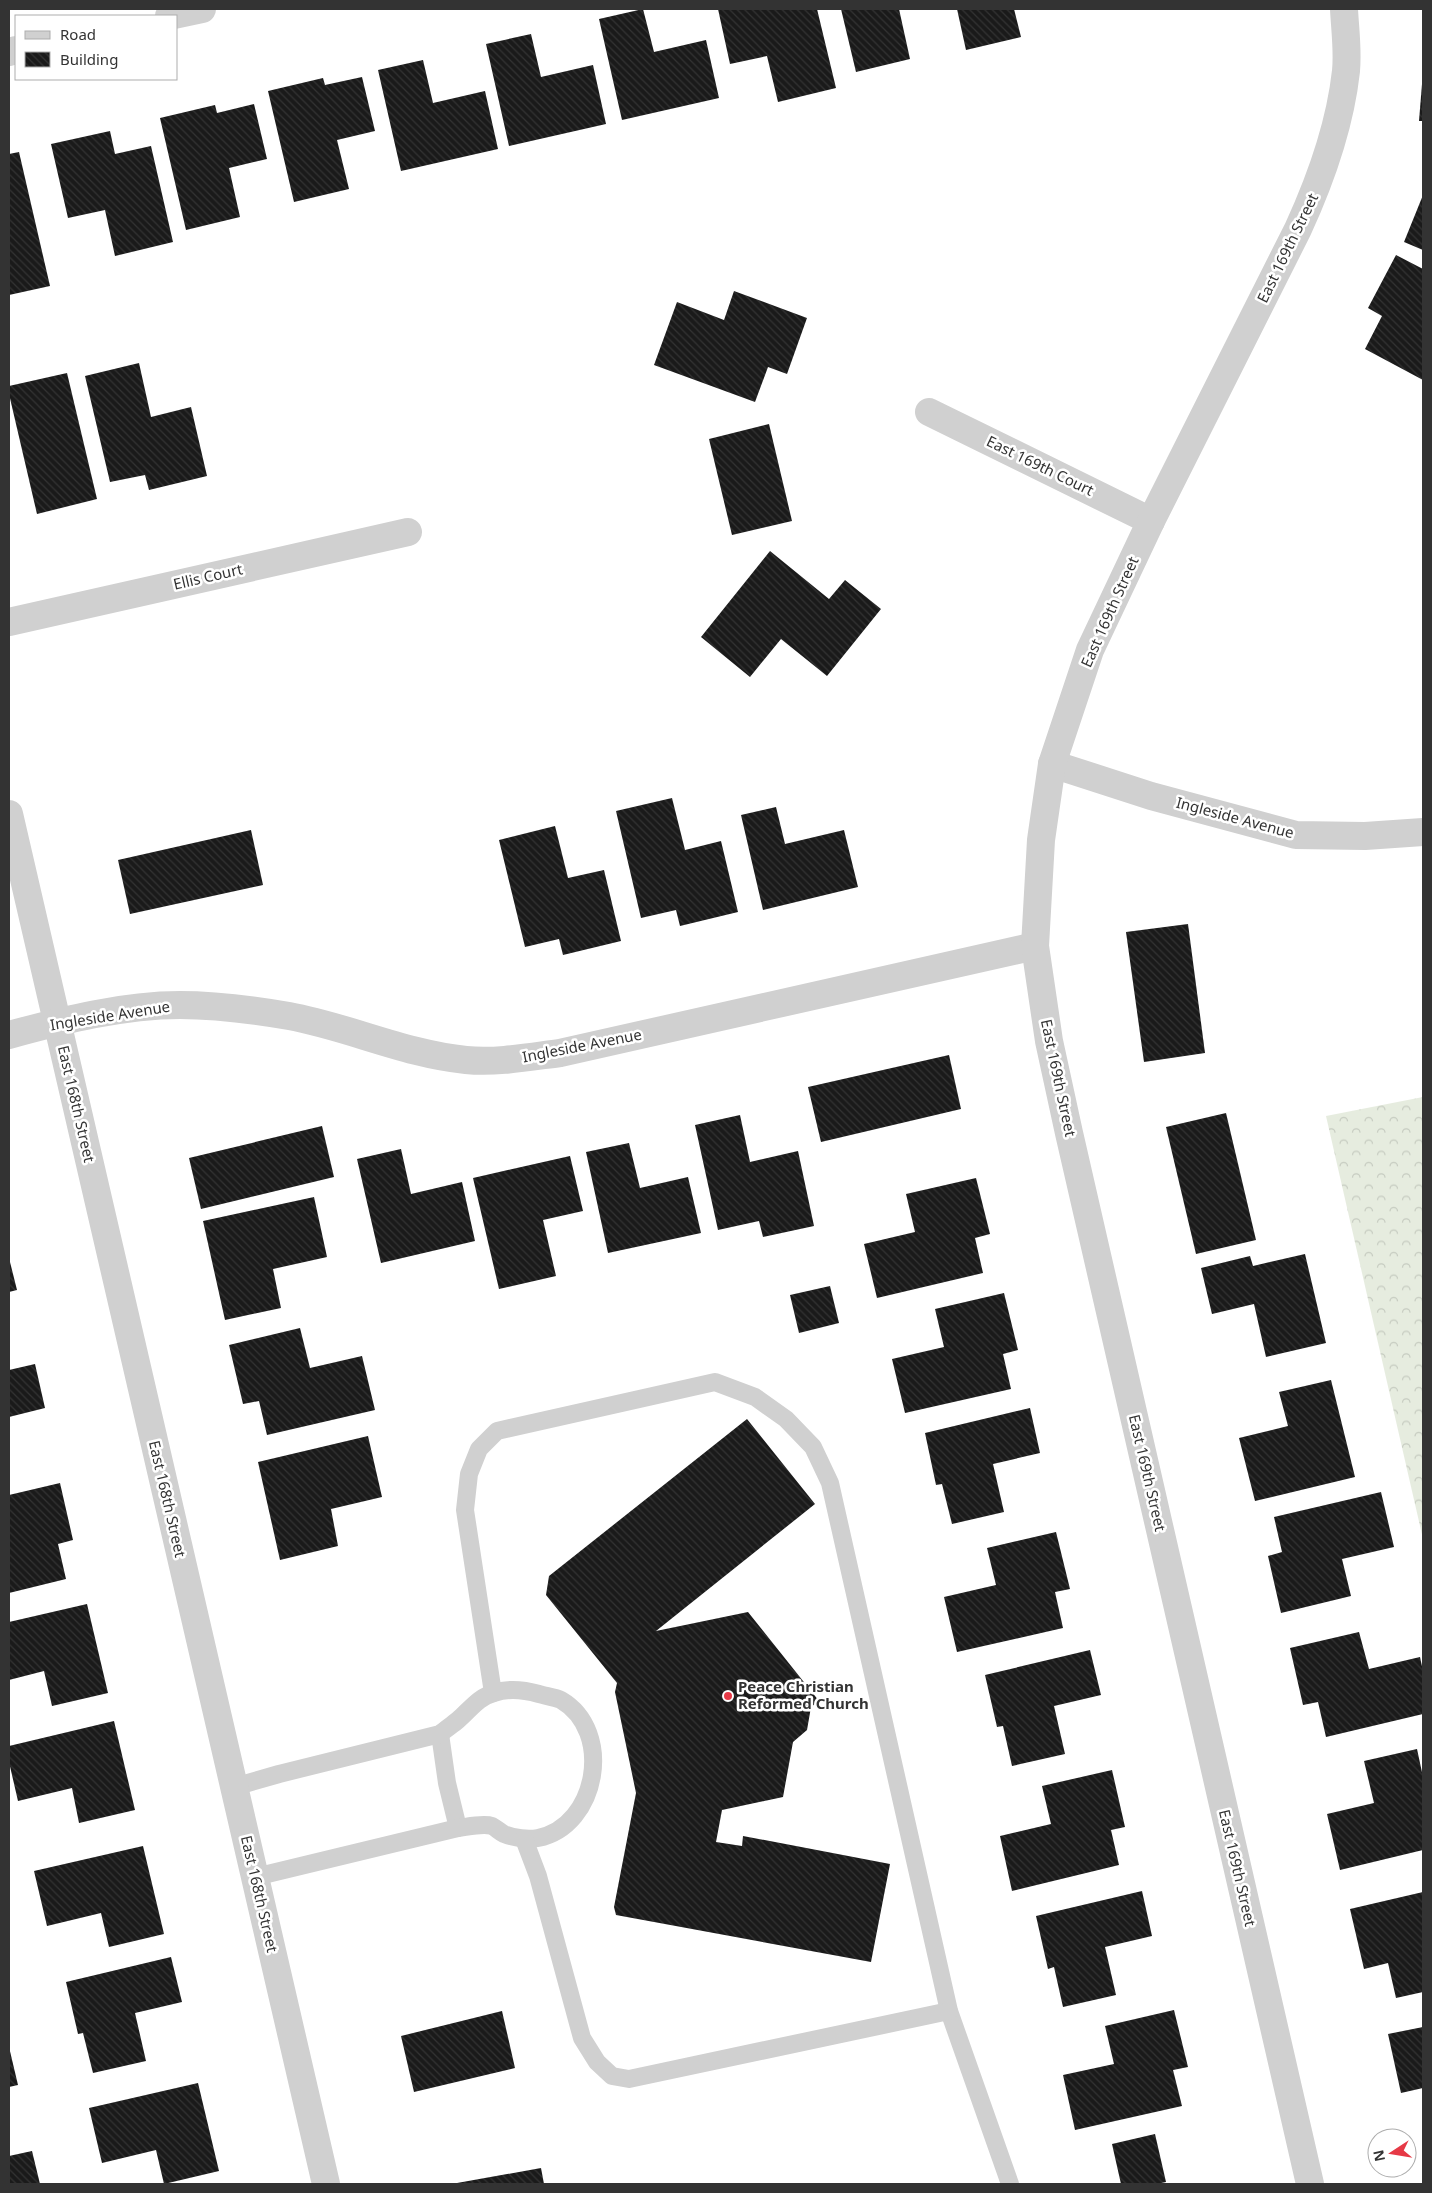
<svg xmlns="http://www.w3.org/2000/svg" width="1432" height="2193" font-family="'Noto Sans',sans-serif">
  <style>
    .forest { fill: url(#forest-crowns) }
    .building { fill: url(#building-back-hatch) }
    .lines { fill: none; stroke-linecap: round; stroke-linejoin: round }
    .lane { stroke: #d0d0d0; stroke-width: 18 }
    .street { stroke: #d0d0d0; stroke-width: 28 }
    .poi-dot { fill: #e63946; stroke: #fff; stroke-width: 2 }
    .labels { text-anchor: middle; stroke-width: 5; stroke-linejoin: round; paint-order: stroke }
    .street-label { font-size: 15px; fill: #333; stroke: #fff }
    .poi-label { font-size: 15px; font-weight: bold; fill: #333; stroke: #fff; text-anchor: start }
  </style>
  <defs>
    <pattern id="forest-crowns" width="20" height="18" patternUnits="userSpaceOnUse" patternTransform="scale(1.25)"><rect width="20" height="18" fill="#e6ecdf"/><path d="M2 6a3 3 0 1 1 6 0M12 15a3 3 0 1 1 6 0" fill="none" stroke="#c6cbc0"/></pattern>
    <pattern id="building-back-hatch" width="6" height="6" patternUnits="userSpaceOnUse" patternTransform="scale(1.25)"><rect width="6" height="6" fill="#1a1a1a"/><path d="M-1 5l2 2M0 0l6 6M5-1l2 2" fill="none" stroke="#333"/></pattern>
  </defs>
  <rect width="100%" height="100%" fill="#fff"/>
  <!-- forest -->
  <polygon class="forest" points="1423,1097 1423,1539 1326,1116"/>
  <!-- building -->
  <g class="building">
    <polygon points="643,9 654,52 706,40 719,98 622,120 599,19"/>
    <polygon points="718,9 817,9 836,88 778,102 767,56 730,64"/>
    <polygon points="841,9 899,9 910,59 856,72"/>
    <polygon points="957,9 1014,9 1021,37 966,50"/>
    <polygon points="531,34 541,77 593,65 606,124 509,146 486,44"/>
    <polygon points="423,60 433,103 485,91 498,149 401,171 378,70"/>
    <polygon points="362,77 375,131 337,140 349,189 294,202 268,91 323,78 325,85"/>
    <polygon points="1422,84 1423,85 1423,121 1419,121"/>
    <polygon points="254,104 267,159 229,168 240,217 186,230 160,118 215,105 217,113"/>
    <polygon points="110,131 115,154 151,146 173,242 115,256 105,210 68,218 51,144"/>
    <polygon points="19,152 50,286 9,295 9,154"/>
    <polygon points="1423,195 1423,250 1404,242"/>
    <polygon points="1396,255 1423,269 1423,380 1365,349 1382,316 1368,308"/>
    <polygon points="734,291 807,318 787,374 768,367 755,402 654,365 677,302 724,320"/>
    <polygon points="139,363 151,417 191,407 207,476 149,490 145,475 110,482 85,376"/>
    <polygon points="67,373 97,499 37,514 9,394 9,386"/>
    <polygon points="769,424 792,521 732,535 709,439"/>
    <polygon points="770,551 829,599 845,580 881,609 827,676 781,639 750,677 701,637"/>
    <polygon points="672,798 685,850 721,841 738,912 680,926 676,910 641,918 616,811"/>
    <polygon points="776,807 785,844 844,830 858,887 763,910 741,815"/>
    <polygon points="555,826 568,878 604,870 621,941 563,955 559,939 525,947 499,840"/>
    <polygon points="251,830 263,885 130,914 118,860"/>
    <polygon points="1188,924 1205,1053 1144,1062 1126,932"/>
    <polygon points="949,1055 961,1109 821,1142 808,1087"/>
    <polygon points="1226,1113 1256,1240 1196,1254 1166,1127"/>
    <polygon points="740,1115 750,1162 798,1151 814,1226 763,1237 759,1221 718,1230 695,1125"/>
    <polygon points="322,1126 334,1177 201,1209 189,1158"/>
    <polygon points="629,1143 640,1188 688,1177 701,1233 608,1253 586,1152"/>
    <polygon points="401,1149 411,1194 462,1182 475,1241 381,1263 357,1159"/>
    <polygon points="570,1156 583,1211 543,1220 556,1276 499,1289 473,1178"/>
    <polygon points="976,1178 990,1234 975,1238 983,1273 877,1298 864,1244 915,1232 906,1194"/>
    <polygon points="314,1197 327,1257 273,1269 281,1308 225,1320 203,1221"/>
    <polygon points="1305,1254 1326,1343 1266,1357 1254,1304 1212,1314 1201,1268 1250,1256 1253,1266"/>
    <polygon points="9,1258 17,1290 9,1292"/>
    <polygon points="830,1286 839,1323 799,1333 790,1295"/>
    <polygon points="1004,1293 1018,1350 1003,1354 1011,1389 905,1413 892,1359 944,1347 935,1309"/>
    <polygon points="300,1328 310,1368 362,1356 375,1410 267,1435 259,1401 243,1404 229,1345"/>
    <polygon points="35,1364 45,1408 9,1417 9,1370"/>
    <polygon points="1331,1380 1355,1477 1255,1501 1239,1438 1288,1426 1279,1392"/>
    <polygon points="1030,1408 1040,1453 993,1464 1004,1512 952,1524 942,1484 936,1485 925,1433"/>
    <polygon points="747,1419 815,1504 656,1631 748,1612 819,1701 811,1707 807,1730 793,1742 783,1797 722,1810 716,1842 742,1846 743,1836 890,1864 871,1962 616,1915 614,1907 636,1793 615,1692 617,1683 546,1595 549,1576"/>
    <polygon points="368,1436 382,1497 331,1509 338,1546 280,1560 258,1462"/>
    <polygon points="60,1483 73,1540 58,1544 66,1579 9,1593 9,1495"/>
    <polygon points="1381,1492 1394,1547 1342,1559 1351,1596 1281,1613 1268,1556 1282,1552 1274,1517"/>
    <polygon points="1056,1532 1070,1589 1055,1592 1063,1628 957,1652 944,1597 996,1585 987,1548"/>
    <polygon points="87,1604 108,1693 52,1706 44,1671 9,1680 9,1622"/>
    <polygon points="1359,1632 1369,1669 1420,1657 1423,1671 1423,1714 1326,1737 1318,1702 1303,1705 1290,1648"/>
    <polygon points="1090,1650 1101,1695 1054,1706 1065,1754 1012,1766 1003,1726 997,1727 985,1675"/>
    <polygon points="114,1721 135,1810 79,1823 72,1788 18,1801 9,1762 9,1746"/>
    <polygon points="1417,1749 1423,1777 1423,1850 1340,1870 1327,1814 1374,1803 1364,1761"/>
    <polygon points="1112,1770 1125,1827 1111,1830 1119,1865 1012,1891 1000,1836 1051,1824 1042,1786"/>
    <polygon points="143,1846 164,1934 109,1947 101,1913 47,1926 34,1871"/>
    <polygon points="1142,1891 1152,1936 1105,1947 1116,1995 1063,2007 1054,1967 1048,1969 1036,1916"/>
    <polygon points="1423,1892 1423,1992 1396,1998 1388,1963 1364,1969 1350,1909"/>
    <polygon points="171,1957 182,2002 135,2013 146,2061 93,2073 83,2033 78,2034 66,1982"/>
    <polygon points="1174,2010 1188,2067 1173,2070 1182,2106 1075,2130 1063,2075 1114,2064 1105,2026"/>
    <polygon points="502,2011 515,2068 414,2092 401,2036"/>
    <polygon points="1423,2027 1423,2088 1401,2093 1388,2034"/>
    <polygon points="9,2047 18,2085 9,2087"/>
    <polygon points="198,2083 219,2171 164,2184 156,2150 102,2163 89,2108"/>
    <polygon points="1155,2134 1166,2182 1157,2184 1121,2184 1112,2144"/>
    <polygon points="32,2151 40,2184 9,2184 9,2156"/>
    <polygon points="541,2168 544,2184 457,2184 457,2183"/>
  </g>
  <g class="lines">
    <!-- lane -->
    <g class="lane">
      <polyline points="493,1693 465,1510 469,1474 479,1449 497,1431 715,1382 755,1397 786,1419 813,1447 830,1483 949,2011 1010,2184"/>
      <polyline points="440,1734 447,1783 458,1828"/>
      <path d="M 234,1787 L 279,1774 L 440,1734 C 446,1729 452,1725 458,1720 C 469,1711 478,1697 494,1693 C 508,1688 525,1690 539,1694 C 545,1696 555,1697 561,1700 C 614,1731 598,1826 538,1838 C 528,1840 514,1838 504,1834 C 500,1832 496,1828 492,1826 C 483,1823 467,1827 458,1828 L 255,1877"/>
      <polyline points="524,1839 538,1876 582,2038 597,2062 612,2076 629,2079 949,2011"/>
    </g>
    <!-- street -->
    <g class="street">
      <polyline points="169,16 202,9"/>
      <polyline points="9,52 16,50"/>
      <polyline points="929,412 1151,521"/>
      <polyline points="9,622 408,532"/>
      <polyline points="1052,764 1151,796 1296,835 1365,836 1423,832"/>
      <polyline points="9,814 326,2184"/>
      <path d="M 9,1035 C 64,1020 123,1005 180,1005 C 216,1005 254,1010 289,1016 C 349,1027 405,1054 466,1060 C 497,1063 529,1057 560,1053 L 1035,946"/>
      <path d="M 1310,2184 L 1069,1133 L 1049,1041 L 1035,946 L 1041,840 L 1052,764 L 1090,650 L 1151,521 L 1298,229 C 1321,179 1340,126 1346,71 C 1348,50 1345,29 1344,9"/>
    </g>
  </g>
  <!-- markers -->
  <circle class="poi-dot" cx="728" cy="1696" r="5"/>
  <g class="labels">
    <!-- street labels -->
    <g class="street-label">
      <text transform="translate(1288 248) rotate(-64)" y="5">East 169th Street</text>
      <text transform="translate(1040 466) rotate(26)" y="5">East 169th Court</text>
      <text transform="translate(208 577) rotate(-13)" y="5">Ellis Court</text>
      <text transform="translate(1110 612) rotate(-66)" y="5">East 169th Street</text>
      <text transform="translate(1235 818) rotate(15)" y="5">Ingleside Avenue</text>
      <text transform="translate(110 1016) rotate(-9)" y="5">Ingleside Avenue</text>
      <text transform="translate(582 1046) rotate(-11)" y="5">Ingleside Avenue</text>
      <text transform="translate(1058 1078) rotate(78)" y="5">East 169th Street</text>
      <text transform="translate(76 1104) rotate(77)" y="5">East 168th Street</text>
      <text transform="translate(1147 1473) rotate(77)" y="5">East 169th Street</text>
      <text transform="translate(167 1499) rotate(77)" y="5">East 168th Street</text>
      <text transform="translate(1237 1868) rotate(77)" y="5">East 169th Street</text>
      <text transform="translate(259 1894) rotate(77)" y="5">East 168th Street</text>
    </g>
    <!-- poi labels -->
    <g class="poi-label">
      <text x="738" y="1692">Peace Christian<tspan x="738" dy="17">Reformed Church</tspan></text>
    </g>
  </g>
  <!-- border -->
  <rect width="1432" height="2193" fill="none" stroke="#333333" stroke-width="20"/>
  <!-- legend -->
  <rect x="15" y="15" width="162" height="65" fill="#ffffff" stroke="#adadad"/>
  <rect x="25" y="31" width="25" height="8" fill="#d0d0d0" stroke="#adadad"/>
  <text x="60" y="40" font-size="15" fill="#333333">Road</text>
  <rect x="25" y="52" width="25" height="15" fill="url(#building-back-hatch)" stroke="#adadad"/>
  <text x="60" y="65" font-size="15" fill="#333333">Building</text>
  <!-- north arrow -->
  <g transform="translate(1392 2153) rotate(258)"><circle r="24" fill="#ffffff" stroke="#adadad"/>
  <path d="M0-4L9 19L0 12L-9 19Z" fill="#e63946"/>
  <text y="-8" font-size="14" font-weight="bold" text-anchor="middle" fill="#333333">N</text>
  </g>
</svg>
